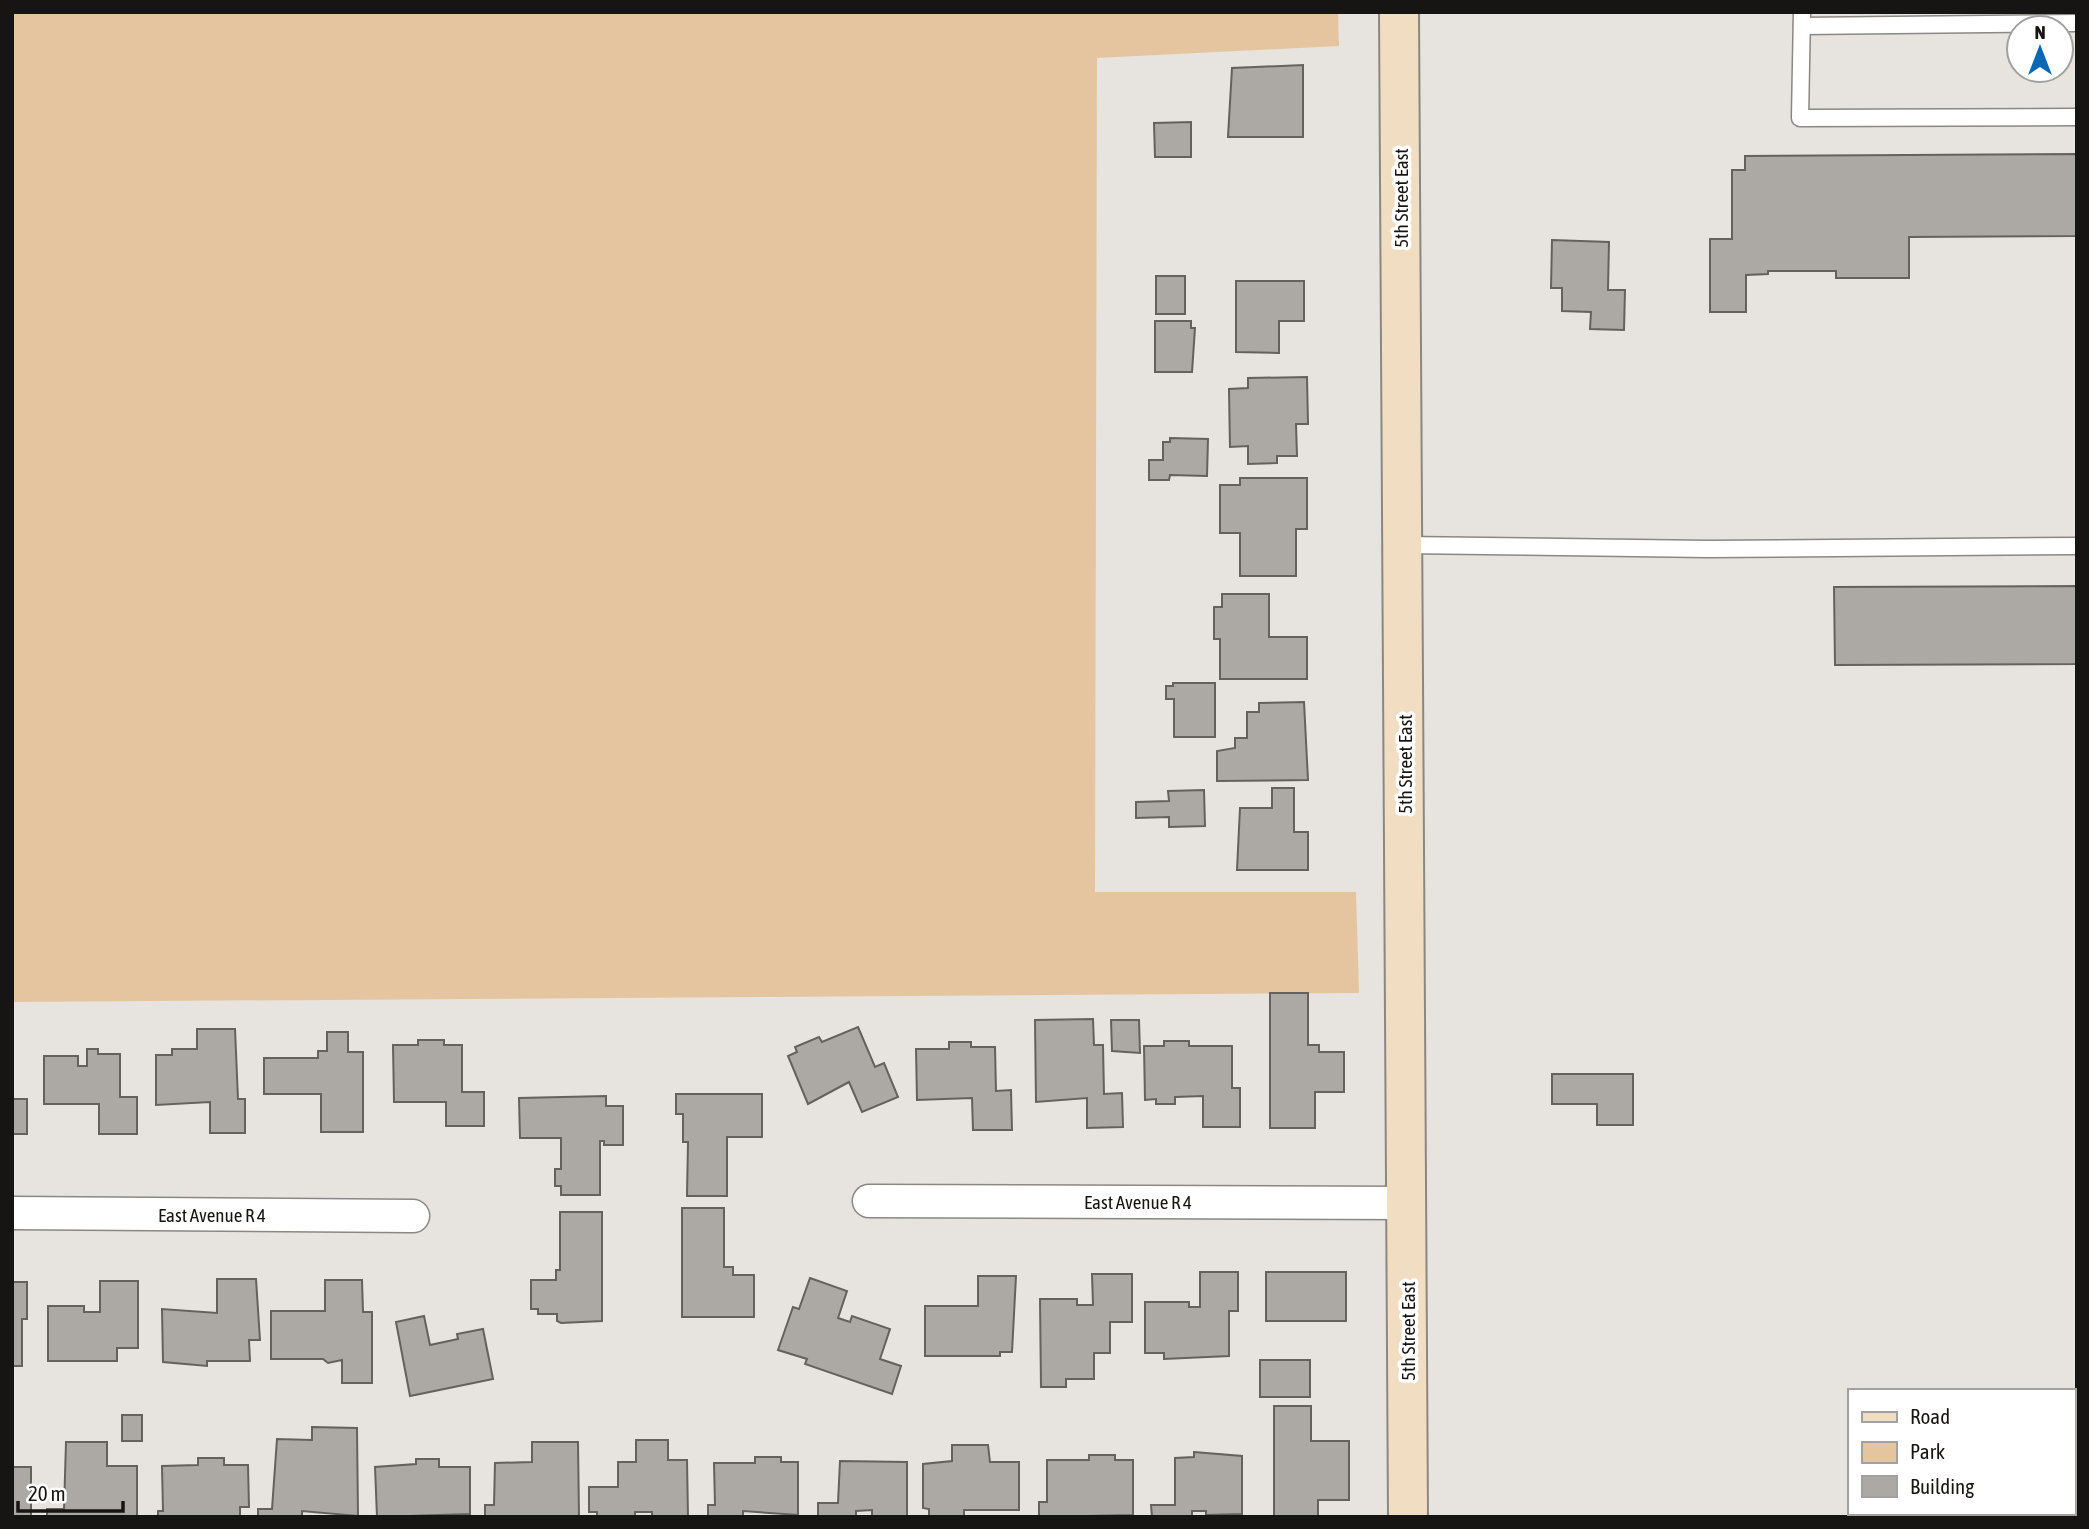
<svg xmlns="http://www.w3.org/2000/svg" width="2089" height="1529" font-family="'Asap Condensed',sans-serif">
  <style>
    .green { fill: #e5c5a0 }
    .building { fill: #aca8a3; stroke: #65615d; stroke-width: 2 }
    .lines { fill: none; stroke-linecap: round; stroke-linejoin: round }
    .lane-casing { stroke: #8b8783; stroke-width: 19 }
    .street-casing { stroke: #8b8783; stroke-width: 35 }
    .secondary-casing { stroke: #8b8783; stroke-width: 42 }
    .lane { stroke: #fff; stroke-width: 16 }
    .street { stroke: #fff; stroke-width: 32 }
    .secondary { stroke: #f1ddc1; stroke-width: 38 }
    .labels { text-anchor: middle; stroke-width: 7; stroke-linejoin: round; paint-order: stroke }
    .street-label { font-size: 19px; fill: #171513; stroke: #fff }
  </style>
  <rect width="100%" height="100%" fill="#e7e3de"/>
  <!-- green -->
  <polygon class="green" points="12,12 1338,12 1339,46 1097,58 1095,892 1356,892 1359,993 12,1002"/>
  <!-- building -->
  <g class="building">
    <polygon points="1303,65 1303,137 1228,137 1232,68"/>
    <polygon points="1191,122 1191,157 1155,157 1154,123"/>
    <polygon points="2077,154 2077,236 1909,237 1909,278 1836,278 1836,271 1768,271 1768,274 1746,275 1746,312 1710,312 1710,239 1732,239 1732,170 1745,170 1745,156"/>
    <polygon points="1552,240 1609,242 1608,290 1625,290 1624,330 1590,329 1591,312 1562,311 1562,288 1551,288"/>
    <rect x="1156" y="276" width="29" height="38"/>
    <polygon points="1236,281 1304,281 1304,321 1279,321 1279,353 1236,352"/>
    <polygon points="1155,321 1191,321 1191,328 1195,328 1192,372 1155,372"/>
    <polygon points="1307,377 1308,424 1296,424 1297,456 1277,456 1277,463 1248,464 1248,446 1230,447 1229,389 1248,388 1248,378"/>
    <polygon points="1170,438 1208,439 1207,476 1170,475 1169,480 1149,480 1149,460 1163,460 1163,442 1170,442"/>
    <polygon points="1240,478 1307,478 1307,529 1296,529 1296,576 1240,576 1240,533 1220,533 1220,485 1240,485"/>
    <polygon points="2077,586 2077,664 1835,665 1834,587"/>
    <polygon points="1222,594 1269,594 1269,637 1307,637 1307,679 1220,679 1220,639 1214,639 1214,607 1222,607"/>
    <polygon points="1173,683 1215,683 1215,737 1174,737 1174,699 1166,699 1166,686 1173,686"/>
    <polygon points="1304,702 1308,780 1217,781 1217,751 1235,748 1235,738 1247,738 1247,712 1259,712 1259,703"/>
    <polygon points="1272,788 1294,788 1294,832 1308,832 1308,870 1237,870 1240,808 1272,808"/>
    <polygon points="1204,790 1205,826 1169,827 1169,817 1136,818 1136,802 1169,801 1168,791"/>
    <polygon points="1270,993 1308,993 1308,1045 1319,1045 1319,1052 1344,1052 1344,1092 1315,1092 1315,1128 1270,1128"/>
    <polygon points="1093,1019 1094,1045 1103,1045 1104,1094 1122,1093 1123,1127 1087,1128 1087,1098 1036,1102 1035,1020"/>
    <polygon points="1111,1020 1139,1020 1140,1053 1112,1051"/>
    <polygon points="858,1027 875,1067 884,1063 898,1097 862,1112 849,1082 808,1104 788,1056 797,1052 795,1047 819,1037 822,1042"/>
    <polygon points="197,1029 235,1029 238,1099 245,1099 245,1133 210,1133 210,1102 156,1105 156,1055 172,1055 172,1049 197,1049"/>
    <polygon points="327,1032 348,1032 348,1052 363,1052 363,1132 321,1132 321,1094 264,1094 264,1058 318,1058 318,1051 327,1051"/>
    <polygon points="418,1040 444,1040 444,1045 462,1045 462,1092 484,1092 484,1126 446,1126 446,1102 394,1102 393,1045 418,1045"/>
    <polygon points="1164,1041 1189,1041 1189,1046 1232,1046 1232,1088 1240,1088 1240,1127 1203,1127 1203,1096 1175,1097 1175,1104 1156,1104 1156,1099 1145,1100 1144,1046 1164,1046"/>
    <polygon points="949,1042 971,1042 971,1047 995,1047 996,1091 1011,1090 1012,1130 973,1130 972,1098 917,1100 916,1049 949,1049"/>
    <polygon points="87,1049 98,1049 98,1054 120,1054 120,1097 137,1097 137,1134 99,1134 99,1104 44,1104 44,1056 78,1056 78,1066 87,1066"/>
    <polygon points="1552,1074 1633,1074 1633,1125 1597,1125 1597,1104 1552,1104"/>
    <polygon points="676,1094 762,1094 762,1137 727,1137 727,1196 687,1196 688,1142 683,1142 683,1114 676,1114"/>
    <polygon points="606,1096 606,1106 623,1106 623,1145 604,1145 604,1141 600,1141 600,1195 561,1195 561,1186 555,1186 555,1169 561,1169 561,1138 520,1138 519,1098"/>
    <rect x="12" y="1099" width="15" height="35"/>
    <polygon points="682,1208 724,1208 724,1267 733,1267 733,1275 754,1275 754,1317 682,1317"/>
    <polygon points="560,1212 602,1212 602,1321 561,1323 557,1321 557,1314 538,1314 538,1309 531,1309 531,1280 556,1280 556,1270 560,1270"/>
    <polygon points="1200,1272 1238,1272 1238,1311 1229,1311 1229,1356 1164,1359 1164,1353 1145,1353 1145,1302 1189,1302 1189,1307 1200,1307"/>
    <rect x="1266" y="1272" width="80" height="49"/>
    <polygon points="1092,1274 1132,1274 1132,1322 1110,1322 1110,1353 1094,1353 1094,1379 1066,1379 1066,1387 1041,1387 1040,1299 1077,1299 1077,1305 1093,1305"/>
    <polygon points="978,1276 1016,1276 1012,1352 1000,1352 1000,1356 925,1356 925,1306 978,1306"/>
    <polygon points="810,1278 847,1291 838,1318 850,1322 852,1316 890,1329 880,1359 901,1366 892,1394 805,1364 807,1359 778,1350 793,1307 799,1309"/>
    <polygon points="217,1279 256,1279 260,1340 249,1340 250,1361 207,1361 207,1366 163,1362 162,1309 217,1313"/>
    <polygon points="325,1280 362,1280 363,1312 372,1312 372,1383 342,1383 342,1360 328,1363 323,1359 271,1359 271,1311 325,1311"/>
    <polygon points="100,1281 138,1281 138,1348 117,1348 117,1361 48,1361 48,1306 84,1306 84,1312 100,1312"/>
    <polygon points="12,1282 27,1282 27,1319 22,1319 22,1366 12,1366"/>
    <polygon points="424,1316 430,1345 458,1339 457,1334 483,1329 493,1379 410,1396 396,1322"/>
    <rect x="1260" y="1360" width="50" height="37"/>
    <polygon points="1274,1406 1311,1406 1311,1441 1349,1441 1349,1500 1318,1500 1318,1517 1274,1517"/>
    <rect x="122" y="1415" width="20" height="26"/>
    <polygon points="312,1427 357,1428 358,1516 302,1511 302,1517 258,1517 258,1509 272,1509 277,1439 312,1440"/>
    <polygon points="636,1440 668,1440 668,1460 687,1460 688,1517 652,1517 652,1512 635,1512 635,1517 597,1517 597,1512 589,1512 589,1487 618,1487 618,1462 636,1462"/>
    <polygon points="66,1442 107,1442 107,1466 137,1466 137,1516 47,1517 47,1509 64,1509"/>
    <polygon points="532,1442 578,1442 579,1517 485,1517 485,1505 494,1505 495,1463 532,1462"/>
    <polygon points="952,1445 988,1445 990,1462 1019,1462 1019,1510 964,1510 964,1517 929,1517 929,1509 923,1508 923,1464 952,1461"/>
    <polygon points="1194,1452 1242,1456 1242,1514 1206,1515 1206,1511 1192,1511 1192,1517 1152,1517 1151,1505 1175,1505 1175,1458 1194,1457"/>
    <polygon points="1089,1455 1115,1455 1115,1460 1133,1460 1133,1515 1039,1517 1039,1502 1047,1502 1047,1460 1089,1460"/>
    <polygon points="755,1457 781,1457 781,1462 798,1462 798,1515 743,1511 743,1517 708,1517 708,1505 715,1505 714,1463 755,1463"/>
    <polygon points="198,1458 224,1458 224,1465 248,1465 249,1507 240,1507 240,1517 158,1517 158,1511 163,1511 162,1466 198,1465"/>
    <polygon points="416,1459 439,1459 439,1467 470,1467 470,1514 377,1517 375,1467 416,1464"/>
    <polygon points="840,1461 907,1462 907,1516 872,1516 872,1510 856,1511 856,1517 818,1517 818,1503 838,1503"/>
    <rect x="12" y="1467" width="19" height="50"/>
  </g>
  <g class="lines">
    <!-- lane casing -->
    <g class="lane-casing">
      <g id="lane">
        <polyline points="1802,12 1800,118 2077,117"/>
        <polyline points="1802,26 2077,23"/>
        <polyline points="1404,545 1708,549 2077,546"/>
      </g>
    </g>
    <!-- street casing -->
    <g class="street-casing">
      <g id="street">
        <polyline points="869,1201 1407,1203"/>
        <polyline points="12,1213 413,1216"/>
      </g>
    </g>
    <!-- secondary casing -->
    <g class="secondary-casing">
      <polyline id="secondary" points="1399,12 1408,1517"/>
    </g>
    <!-- lane -->
    <use href="#lane" class="lane"/>
    <!-- street -->
    <use href="#street" class="street"/>
    <!-- secondary -->
    <use href="#secondary" class="secondary"/>
  </g>
  <g class="labels">
    <!-- street labels -->
    <g class="street-label">
      <text transform="translate(1401 198) rotate(-90)" y="7">5th Street East</text>
      <text transform="translate(1405 764) rotate(-90)" y="7">5th Street East</text>
      <text x="1138" y="1209">East Avenue R 4</text>
      <text x="212" y="1222">East Avenue R 4</text>
      <text transform="translate(1408 1331) rotate(-90)" y="7">5th Street East</text>
    </g>
  </g>
  <!-- border -->
  <rect width="2089" height="1529" fill="none" stroke="#171513" stroke-width="28"/>
  <!-- legend -->
  <rect x="1848" y="1389" width="228" height="126" fill="#ffffff" stroke="#a2a1a1" stroke-width="2"/>
  <rect x="1862" y="1412" width="35" height="10" fill="#f1ddc1" stroke="#a2a1a1" stroke-width="2"/>
  <text x="1910" y="1424" font-size="21" fill="#171513">Road</text>
  <rect x="1862" y="1442" width="35" height="21" fill="#e5c5a0" stroke="#a2a1a1" stroke-width="2"/>
  <text x="1910" y="1459" font-size="21" fill="#171513">Park</text>
  <rect x="1862" y="1476" width="35" height="21" fill="#aca8a3" stroke="#a2a1a1" stroke-width="2"/>
  <text x="1910" y="1494" font-size="21" fill="#171513">Building</text>
  <!-- north arrow -->
  <g transform="translate(2040 49)"><circle r="33" fill="#ffffff" stroke="#a2a1a1" stroke-width="2"/>
  <path d="M0-5L12 26L0 18L-12 26Z" fill="#0a67b4"/>
  <text y="-10" font-size="19" font-weight="bold" text-anchor="middle" fill="#171513">N</text>
  </g>
  <!-- scale -->
  <path d="M18 1501v10h105v-10" fill="none" stroke="#171513" stroke-width="3.5"/>
  <text x="28" y="1501" font-size="21" fill="#171513" stroke="#ffffff" stroke-width="5" paint-order="stroke">20 m</text>
</svg>
